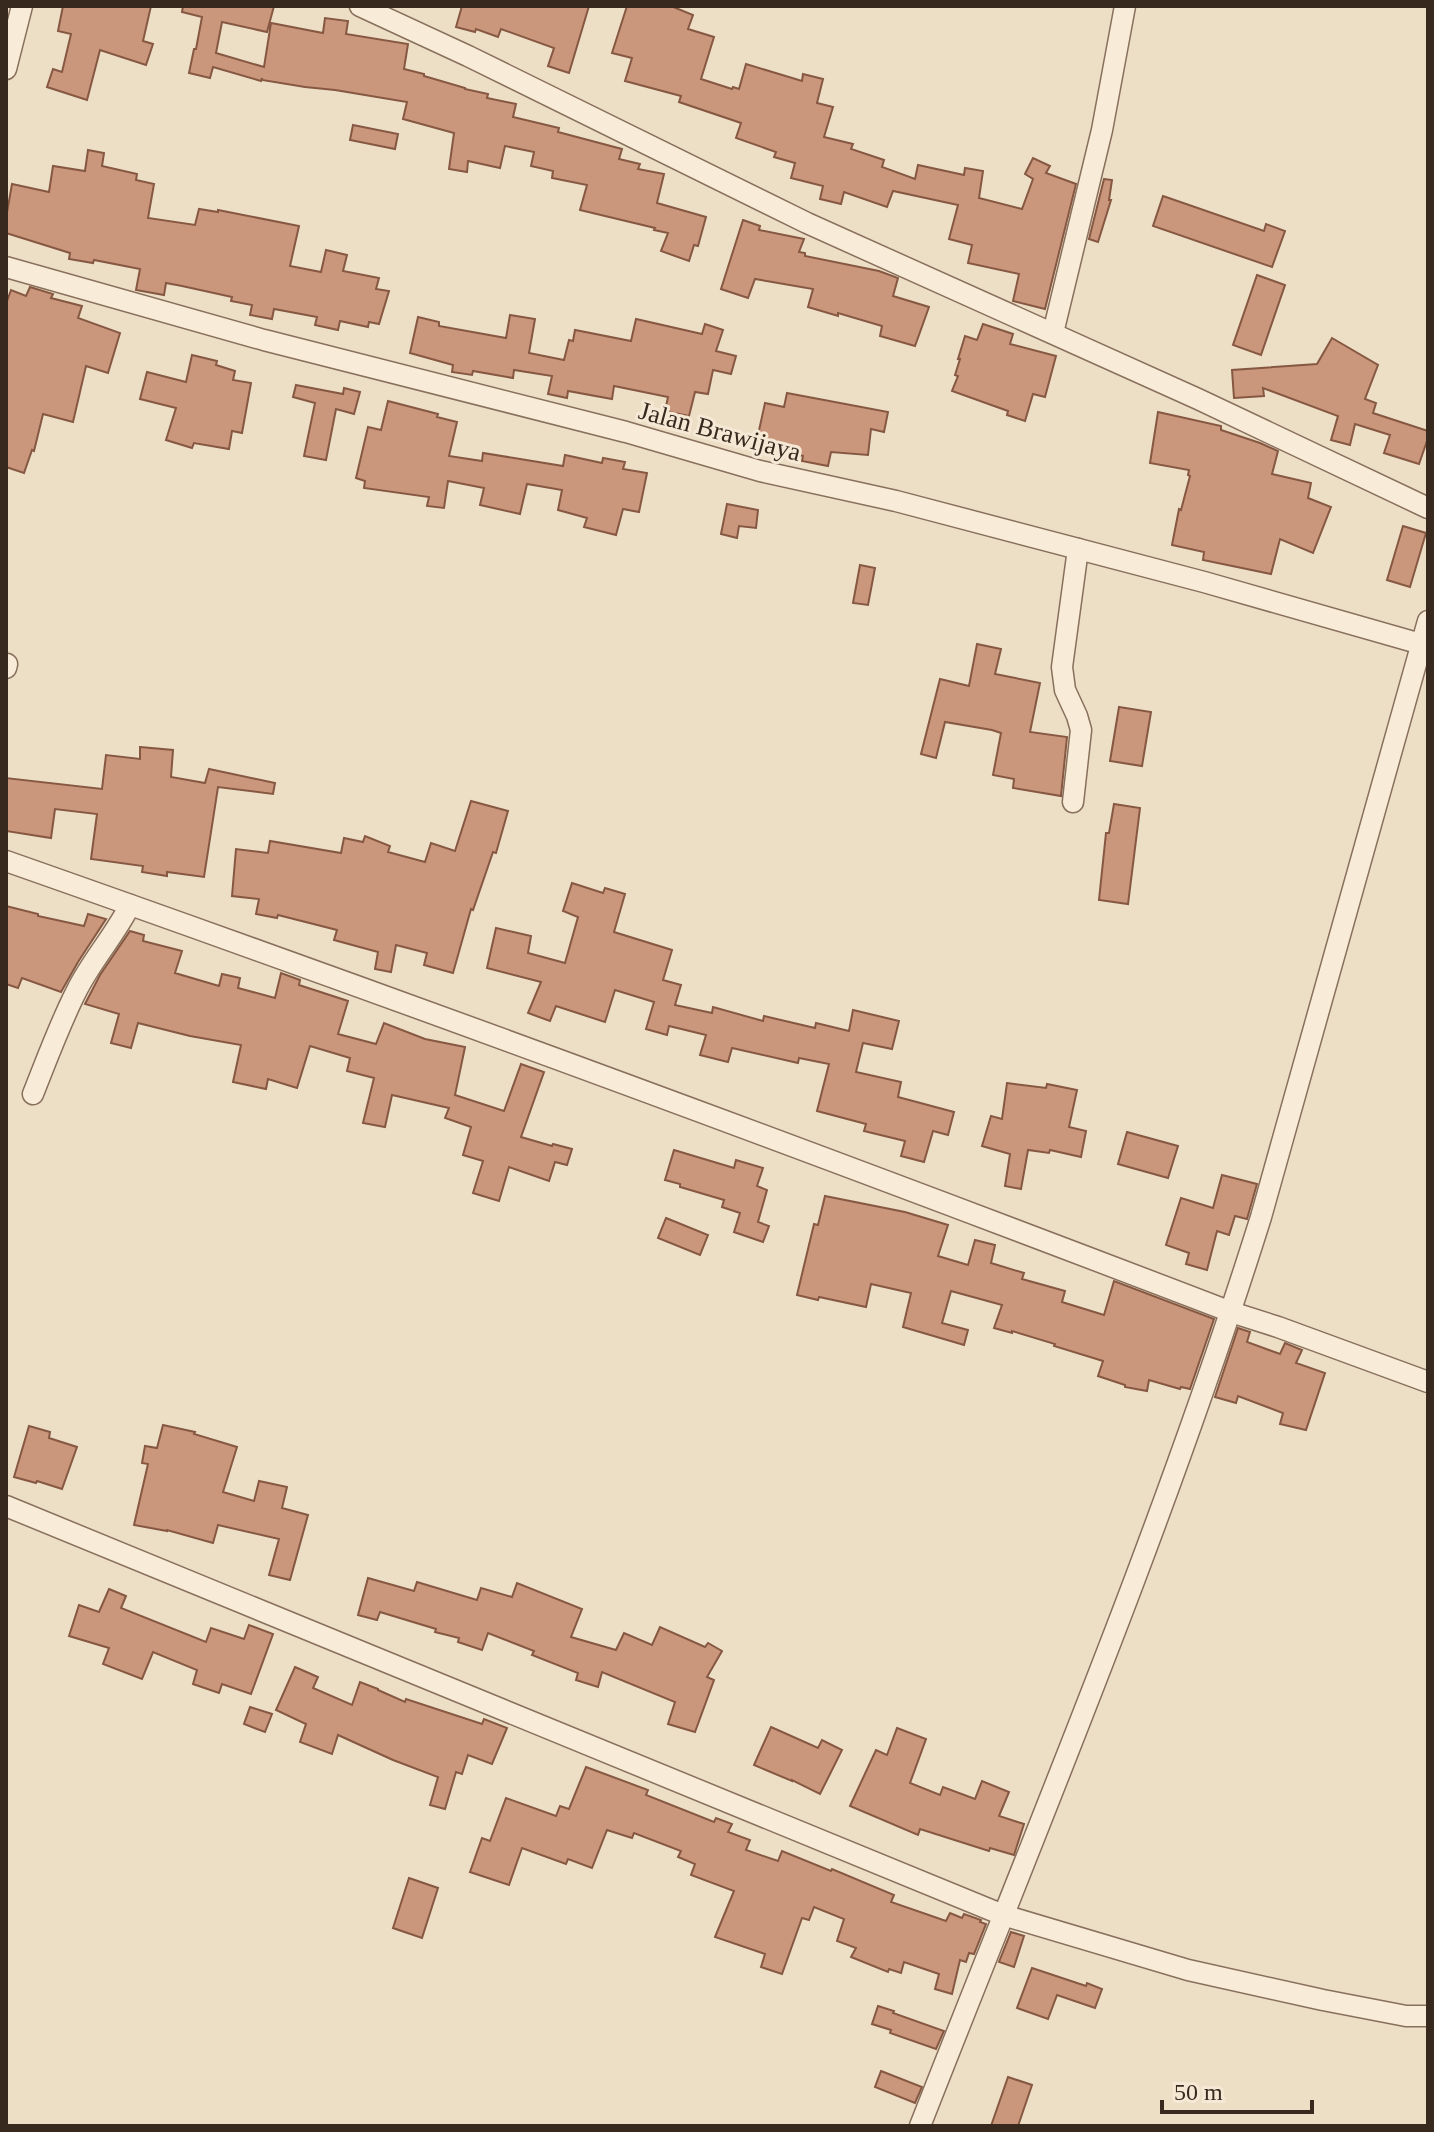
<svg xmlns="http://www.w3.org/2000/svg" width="1434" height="2132" font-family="Georgia,serif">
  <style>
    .building { fill: #ca977d; stroke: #865842; stroke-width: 2 }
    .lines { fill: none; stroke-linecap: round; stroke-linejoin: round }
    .minor-casing { stroke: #88705c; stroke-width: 23 }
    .minor { stroke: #f8ecd9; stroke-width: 20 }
    .labels { text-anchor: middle; stroke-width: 6; stroke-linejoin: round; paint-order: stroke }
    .street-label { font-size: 26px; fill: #38291f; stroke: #f5e9d5 }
  </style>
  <rect width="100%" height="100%" fill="#eddec6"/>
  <!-- building -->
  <g class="building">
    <polygon points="63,6 151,6 143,41 153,44 146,65 100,50 87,100 47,87 53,69 62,72 71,34 58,31"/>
    <polygon points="183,6 274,6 267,32 222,22 216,53 264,67 271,23 323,33 325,18 348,21 346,34 408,44 404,69 424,74 424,76 465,88 465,89 488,94 487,98 516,104 513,117 559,128 558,132 622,149 619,159 640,164 638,169 664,174 657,203 706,217 698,246 694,245 689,261 661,251 668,233 654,230 655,228 580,210 587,185 552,178 553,171 531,166 534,152 505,146 500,168 468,161 467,172 449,169 454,133 403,119 407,102 335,90 305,87 262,80 262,78 261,81 213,67 210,78 189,73 194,49 196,49 202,17 182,12"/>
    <polygon points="462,6 589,6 569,73 548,66 554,48 501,29 498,37 476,29 475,32 456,27"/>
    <polygon points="627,6 671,6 693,15 688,29 714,37 701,79 732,89 733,87 739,89 746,64 802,81 803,74 823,79 817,103 833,107 824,137 853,144 851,149 884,160 882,167 915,179 918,165 964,175 965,168 983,171 979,198 1022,209 1033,179 1025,174 1033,158 1050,166 1046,173 1076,184 1045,309 1013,301 1019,274 968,263 972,245 949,239 958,205 893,191 887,207 844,192 841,204 820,199 823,186 791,178 795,163 774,157 776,152 736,138 741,123 679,102 681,96 625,81 632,58 612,53"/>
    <polygon points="353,125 398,134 395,149 350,140"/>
    <polygon points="88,150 104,153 102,166 137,174 136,180 154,184 148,218 195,225 199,209 218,212 218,210 299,226 290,266 321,272 326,250 347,255 343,271 379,278 376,289 389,291 379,324 369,322 368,327 340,321 338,330 315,325 317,317 274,309 272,319 250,315 252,305 231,301 232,297 182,286 166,283 164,295 136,290 140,269 94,260 93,263 69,259 70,253 6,233 6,218 12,184 49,192 53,166 85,171"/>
    <polygon points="1104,179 1112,180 1109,200 1111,200 1098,242 1089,239"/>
    <polygon points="1163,196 1264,231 1266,224 1285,231 1272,267 1153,226"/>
    <polygon points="743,220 760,226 759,230 804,239 799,252 805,253 805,256 879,271 898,278 893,296 929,307 915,346 880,336 882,326 838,313 838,316 808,307 813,289 755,279 748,298 721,289"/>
    <polygon points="1257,275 1285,285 1261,355 1233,345"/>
    <polygon points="30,287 53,294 51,298 82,306 78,318 120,333 108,373 86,366 73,422 43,414 34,451 32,450 24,473 6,467 6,304 11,290 26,296"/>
    <polygon points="510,315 535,319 529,353 564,360 569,340 573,341 575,330 631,341 636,319 702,334 705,324 723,330 716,351 736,356 731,374 713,370 708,394 695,392 689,416 665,411 668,397 614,386 612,399 568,391 567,398 548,394 552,376 514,370 513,378 473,371 472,375 452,372 453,365 410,353 418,317 439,322 439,326 506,338"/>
    <polygon points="983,324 1013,334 1010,344 1056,356 1045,397 1033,394 1025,421 1007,415 1008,411 952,391 958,376 955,375 960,359 958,359 965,336 977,340"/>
    <polygon points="1332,338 1378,365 1365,399 1376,403 1373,413 1428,431 1428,438 1419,464 1384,453 1390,435 1355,424 1350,445 1331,440 1338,416 1263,388 1264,396 1234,398 1232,370 1317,364"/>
    <polygon points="192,355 217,361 216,365 235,371 233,380 251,383 242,433 232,431 229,449 194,443 192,448 166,440 176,408 140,399 147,372 186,382"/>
    <polygon points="296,385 343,394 344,388 360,392 354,414 336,409 326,460 304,456 315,403 293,397"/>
    <polygon points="787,393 888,412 884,432 871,429 868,455 831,452 828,466 802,461 803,456 756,444 765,403 784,407"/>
    <polygon points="388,401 438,414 437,417 457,422 449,456 482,461 483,453 563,466 565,455 602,463 603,458 625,462 623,469 647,473 639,512 623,509 616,535 584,527 587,518 558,510 562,490 527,484 520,514 480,505 484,488 448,481 444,508 427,506 429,497 364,488 365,481 356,478 368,427 381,430"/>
    <polygon points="1158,412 1221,426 1221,430 1260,443 1278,451 1272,474 1311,483 1308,498 1331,507 1313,553 1280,539 1271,574 1203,560 1204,552 1172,545 1179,509 1181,510 1190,476 1188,475 1189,470 1150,463"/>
    <polygon points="727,504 758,510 756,528 739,526 737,538 721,534"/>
    <polygon points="1403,526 1426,533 1410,587 1387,580"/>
    <polygon points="860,565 875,568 868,605 853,603"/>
    <polygon points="977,644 1001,649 995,674 1040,683 1030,732 1067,737 1061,796 1013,788 1014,779 993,775 1001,733 992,730 945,722 936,758 921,754 940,679 969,686"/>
    <polygon points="1119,707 1151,712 1142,766 1110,761"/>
    <polygon points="140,747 173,750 171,777 205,783 209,769 275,783 273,794 218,787 204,877 167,872 167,876 142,872 143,866 91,859 97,814 55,809 51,838 6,831 6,778 102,789 106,755 140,759"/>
    <polygon points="471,801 508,811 496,853 493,852 473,910 471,909 453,973 424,965 427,953 396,945 391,972 375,969 378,952 334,940 337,930 278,915 277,918 256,914 259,899 232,896 236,849 268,853 270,841 341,853 344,838 363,842 365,836 390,846 388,852 425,862 431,843 455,851"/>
    <polygon points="1114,804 1140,808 1128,904 1099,900 1106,833 1109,833"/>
    <polygon points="572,883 603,893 605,888 625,894 614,932 672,950 663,980 681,985 675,1005 712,1013 713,1007 763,1021 764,1016 815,1028 816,1023 849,1031 853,1010 899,1021 892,1049 863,1043 856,1072 901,1082 898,1097 954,1112 948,1135 933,1131 924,1162 901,1156 905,1141 864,1131 866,1124 817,1111 829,1064 799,1058 798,1063 732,1048 728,1062 700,1055 706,1035 669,1026 667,1035 646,1029 654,1002 615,990 605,1022 556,1006 550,1021 528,1013 541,982 487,968 496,928 531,936 528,953 565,963 578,917 563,911"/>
    <polygon points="6,906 38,914 38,916 84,926 88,914 106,919 78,962 61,992 22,978 18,988 6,984"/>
    <polygon points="130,931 144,935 143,941 182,951 175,973 219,986 222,974 240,978 238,988 275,998 281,973 300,980 299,985 348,1001 338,1034 376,1044 384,1023 425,1039 465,1047 455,1095 504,1111 521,1064 544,1072 521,1137 552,1146 553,1144 572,1149 567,1165 555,1162 549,1181 509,1167 499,1201 473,1193 483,1161 463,1155 471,1127 445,1118 449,1108 392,1095 385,1127 363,1123 374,1078 347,1071 350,1058 310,1046 297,1088 268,1079 266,1089 233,1082 241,1045 190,1036 138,1023 131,1048 111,1043 119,1014 85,1004 100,975"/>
    <polygon points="1007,1083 1046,1088 1047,1084 1077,1090 1069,1127 1086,1131 1081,1157 1050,1150 1049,1153 1028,1150 1021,1189 1005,1186 1010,1154 982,1146 991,1116 1002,1119"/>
    <polygon points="1127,1132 1178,1146 1168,1178 1118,1164"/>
    <polygon points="674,1150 734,1168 736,1160 763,1168 757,1186 767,1190 758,1222 769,1226 763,1242 734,1232 740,1213 722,1207 724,1200 680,1187 680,1184 665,1180"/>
    <polygon points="1222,1175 1257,1184 1247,1219 1235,1216 1229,1235 1217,1231 1207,1270 1186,1264 1189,1253 1166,1245 1181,1198 1213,1208"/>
    <polygon points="825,1196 905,1212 948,1225 938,1256 968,1265 975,1240 995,1245 991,1263 1024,1273 1022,1279 1065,1291 1062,1302 1104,1315 1114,1281 1214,1319 1190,1389 1181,1387 1180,1389 1149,1380 1147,1391 1125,1387 1125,1385 1098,1376 1103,1361 1054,1346 1055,1344 1012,1331 1012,1333 994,1328 1002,1305 951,1291 942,1323 968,1330 964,1345 903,1327 911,1293 871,1284 866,1307 819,1297 818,1300 797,1295 814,1224 818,1225"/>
    <polygon points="666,1218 708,1235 700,1255 658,1238"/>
    <polygon points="1238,1328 1250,1332 1247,1342 1280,1354 1285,1343 1302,1350 1296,1363 1325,1373 1306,1430 1280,1424 1283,1413 1238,1396 1236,1403 1215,1397"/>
    <polygon points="163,1425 195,1432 194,1434 237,1447 223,1492 254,1501 259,1481 287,1487 282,1508 308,1515 290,1580 269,1575 279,1539 218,1525 213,1543 167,1530 167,1531 134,1525 148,1464 142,1463 145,1446 157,1448"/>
    <polygon points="29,1426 50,1432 49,1438 77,1447 62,1489 37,1481 36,1483 14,1477"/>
    <polygon points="368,1578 414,1591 417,1582 477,1600 481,1588 512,1597 517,1583 582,1609 571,1637 616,1650 624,1633 652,1645 660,1627 705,1647 708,1643 722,1651 707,1677 714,1680 695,1732 668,1724 675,1702 602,1672 598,1687 576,1680 578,1673 532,1655 534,1651 488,1633 482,1650 458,1642 459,1638 435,1632 436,1629 380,1612 377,1620 358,1615"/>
    <polygon points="109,1589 126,1596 121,1608 206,1642 211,1628 244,1639 249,1625 273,1634 251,1694 222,1684 219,1693 193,1684 197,1670 153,1652 142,1679 103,1664 109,1648 69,1636 79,1605 99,1612"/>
    <polygon points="295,1667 318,1677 313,1688 352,1705 360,1682 378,1689 378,1690 405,1702 406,1699 482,1724 484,1719 507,1728 492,1764 468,1755 462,1774 456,1772 445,1809 430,1805 438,1777 393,1760 338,1735 332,1754 300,1742 306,1724 276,1710"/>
    <polygon points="250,1707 272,1714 265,1732 244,1724"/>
    <polygon points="771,1727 818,1748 822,1740 842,1750 820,1794 792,1780 792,1781 754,1765"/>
    <polygon points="897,1728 926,1739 910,1783 940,1795 943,1787 975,1799 982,1781 1009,1792 999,1816 1024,1824 1014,1855 990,1848 989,1851 920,1829 918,1835 850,1806 876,1750 887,1755"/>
    <polygon points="586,1767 648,1790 646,1795 714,1822 716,1818 732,1824 728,1832 750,1840 746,1850 778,1861 782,1851 831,1871 832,1869 894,1895 891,1902 946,1921 950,1913 962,1918 964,1914 981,1920 980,1922 986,1924 974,1954 969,1953 966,1962 960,1960 952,1994 935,1989 939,1974 904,1962 901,1973 889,1969 888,1972 851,1957 856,1948 837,1941 844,1919 814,1907 809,1920 802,1918 782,1974 761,1967 765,1954 715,1937 734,1891 691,1875 695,1864 678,1857 681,1851 634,1833 632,1838 607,1830 592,1868 568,1859 566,1864 522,1848 509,1885 470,1872 482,1838 490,1841 506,1798 556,1816 560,1806 569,1809"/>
    <polygon points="409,1878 438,1888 422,1938 393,1928"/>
    <polygon points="1011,1932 1024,1936 1014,1967 999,1962"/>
    <polygon points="1032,1968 1086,1986 1087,1983 1102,1989 1095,2008 1057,1995 1048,2019 1017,2008"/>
    <polygon points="878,2006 894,2011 893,2013 944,2031 936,2049 890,2033 891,2030 872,2024"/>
    <polygon points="881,2071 922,2087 915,2103 875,2087"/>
    <polygon points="1008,2077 1032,2085 1018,2126 991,2126"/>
  </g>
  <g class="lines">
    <!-- minor casing -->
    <g class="minor-casing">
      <g id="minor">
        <polyline points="360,6 468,56 807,223 1198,399 1428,508"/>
        <polyline points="6,69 22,6"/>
        <polyline points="6,267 264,340 626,432 760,471 896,501 1204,582 1421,644"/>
        <polyline points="1053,333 1102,130 1125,6"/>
        <polyline points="6,668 7,664"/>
        <polyline points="1073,802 1081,730 1077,716 1065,690 1062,667 1078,549"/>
        <path d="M 6,861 C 416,1005 824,1156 1231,1312 L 1278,1327 L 1428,1382"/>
        <path d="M 33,1094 C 47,1059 60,1023 77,990 C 92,960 115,935 130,905"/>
        <polyline points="6,1506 1003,1915 1188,1970 1323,2000 1406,2016 1428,2016"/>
        <path d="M 920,2126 C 1038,1825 1164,1526 1261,1217 L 1428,621"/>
      </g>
    </g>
    <!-- minor -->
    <use href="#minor" class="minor"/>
  </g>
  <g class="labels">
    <!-- street labels -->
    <g class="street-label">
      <text transform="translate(720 431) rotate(15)" y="9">Jalan Brawijaya</text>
    </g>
  </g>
  <!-- border -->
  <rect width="1434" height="2132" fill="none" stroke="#38291f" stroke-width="16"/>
  <!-- scale -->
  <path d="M1162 2100v12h150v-12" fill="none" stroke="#38291f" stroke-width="4"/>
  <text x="1174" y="2100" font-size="24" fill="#38291f" stroke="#f5e9d5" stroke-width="6" paint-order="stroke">50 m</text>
</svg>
